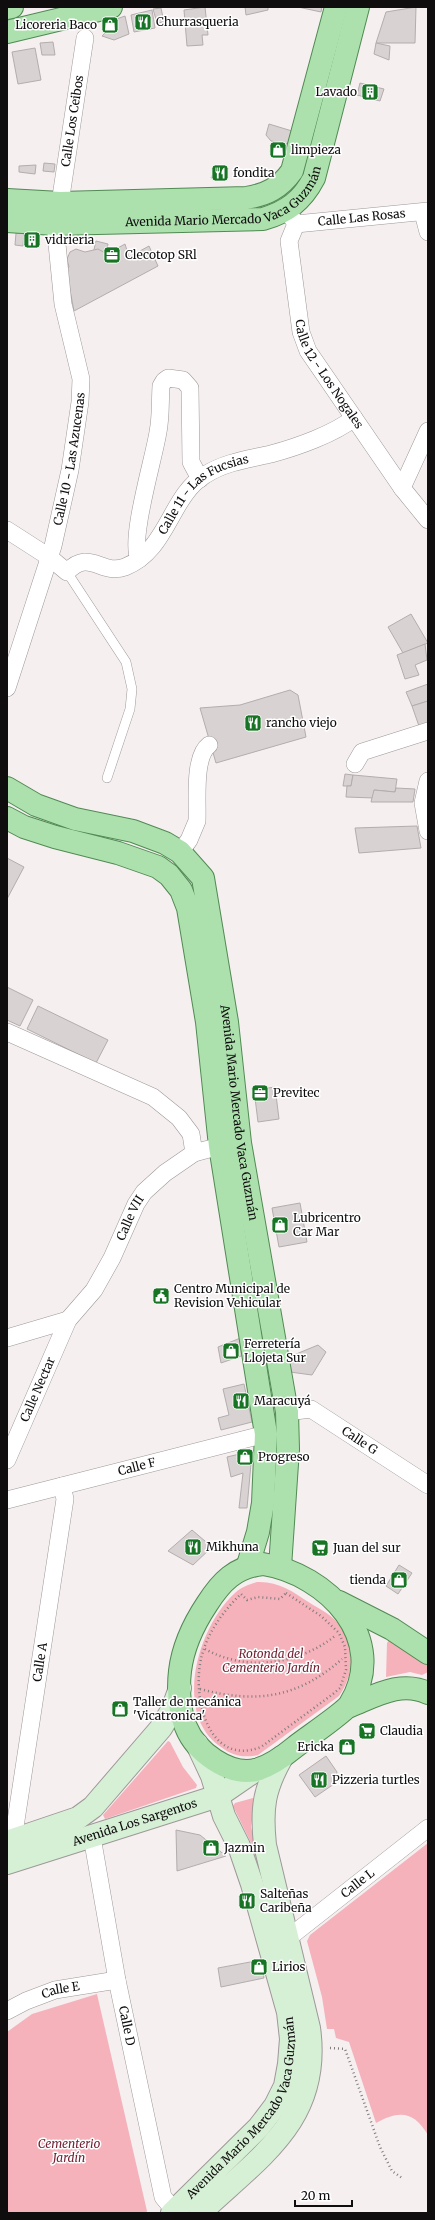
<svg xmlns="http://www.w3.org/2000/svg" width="435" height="2220" font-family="Merriweather,serif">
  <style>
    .green { fill: #f5b2bb }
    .building { fill: #d8d2d2; stroke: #b3adad }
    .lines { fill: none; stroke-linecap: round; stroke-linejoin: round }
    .lane-casing { stroke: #9e9898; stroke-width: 10 }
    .street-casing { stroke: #9e9898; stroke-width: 18 }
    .secondary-casing { stroke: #9e9898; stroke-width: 24 }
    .primary-casing { stroke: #518a53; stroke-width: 24 }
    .path { stroke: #807c7d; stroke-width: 2.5; stroke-dasharray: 1 3; stroke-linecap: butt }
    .lane { stroke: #fff; stroke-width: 9 }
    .street { stroke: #fff; stroke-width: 17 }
    .secondary { stroke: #d6f0d6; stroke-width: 22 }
    .primary { stroke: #ace1ae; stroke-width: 22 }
    .labels { text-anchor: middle; stroke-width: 3; stroke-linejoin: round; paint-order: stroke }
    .poi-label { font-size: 12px; fill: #0f0d0d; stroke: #fff; text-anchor: start }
    .street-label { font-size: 12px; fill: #0f0d0d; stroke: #fff }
    .park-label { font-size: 12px; font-style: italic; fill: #732235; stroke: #fff }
  </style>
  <rect width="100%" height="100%" fill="#f5eff0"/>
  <!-- green -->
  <g class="green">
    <path d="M 257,1582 C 278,1581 292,1591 310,1603 C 318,1608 328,1613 335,1620 C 355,1642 356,1672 339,1696 L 258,1755 C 243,1758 233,1756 221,1747 C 172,1714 198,1626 235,1593 C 241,1587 249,1585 257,1582 Z"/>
    <polygon points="389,1640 428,1662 428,1672 422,1675 410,1672 386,1677 387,1643"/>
    <polygon points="168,1741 170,1742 183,1767 197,1785 196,1788 105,1819 103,1815"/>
    <polygon points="253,1798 255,1800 251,1827 259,1862 257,1862 252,1845 233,1806 235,1803"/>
    <path d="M 428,1843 L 428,2135 C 414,2111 399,2110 376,2123 L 349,2042 L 336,2038 L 334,2029 L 327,2029 L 322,1997 L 307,1941 L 310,1935 Z"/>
    <polygon points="97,1994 147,2211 146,2213 7,2213 7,2032 32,2014"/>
  </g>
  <!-- building -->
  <g class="building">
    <polygon points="205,7 208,35 202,35 203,45 187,46 184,10"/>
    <polygon points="245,7 268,7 268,10 246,15"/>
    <polygon points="298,7 322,7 321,12"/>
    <polygon points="416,7 415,43 376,43 386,12"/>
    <polygon points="161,8 164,22 157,23 153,9"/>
    <polygon points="152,10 155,28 134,32 131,15"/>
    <polygon points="125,16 129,34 114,40 102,36 107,31 105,26 108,22"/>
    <polygon points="53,42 55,55 42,55 40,43"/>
    <polygon points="376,43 390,46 389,60 374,54"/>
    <polygon points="35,48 41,80 18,84 12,52"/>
    <polygon points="360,83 384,89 380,101 357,95"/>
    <polygon points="269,124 292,131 288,144 271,141 266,135"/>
    <polygon points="272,144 287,147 285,154 270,152"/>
    <polygon points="44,163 55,164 54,172 43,171"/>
    <polygon points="36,165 35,174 19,172 19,166"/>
    <polygon points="228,168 226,177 211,178 215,169"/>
    <polygon points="16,233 24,233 23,246 15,245"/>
    <polygon points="28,234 38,235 36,247 27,246"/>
    <polygon points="96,241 108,244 105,259 92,258"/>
    <polygon points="125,244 129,257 149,246 158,266 74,311 66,269 69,267 67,259 70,252 76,249 85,252 98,249 107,254"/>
    <polygon points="411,614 428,643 403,653 388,627"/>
    <polygon points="425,644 427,660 415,665 419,675 405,679 397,655"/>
    <polygon points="428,684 428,701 412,706 406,692"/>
    <polygon points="290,690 298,695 306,737 216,763 200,708 240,705"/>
    <polygon points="428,701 428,726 420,729 412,706"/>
    <polygon points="345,774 353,775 351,786 343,786"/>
    <polygon points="353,775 397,779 395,792 374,790 374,798 346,797 347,786 351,786"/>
    <polygon points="396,788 415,789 413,802 371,802 374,790 395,792"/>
    <polygon points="417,826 421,848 359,853 355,828"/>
    <polygon points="7,858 24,867 7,899"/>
    <polygon points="7,987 33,1000 20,1026 7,1020"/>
    <polygon points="38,1006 108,1040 96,1063 27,1029"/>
    <polygon points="275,1087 279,1119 258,1122 254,1090"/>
    <polygon points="300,1203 307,1242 279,1247 272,1208"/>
    <polygon points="243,1337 244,1355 221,1363 218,1347"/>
    <polygon points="318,1345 326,1352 312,1375 290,1372 289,1357"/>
    <polygon points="244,1384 252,1422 221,1430 218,1418 229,1415 223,1389"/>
    <polygon points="248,1452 252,1453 247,1508 239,1508 243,1473 231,1477 227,1457"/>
    <polygon points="192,1530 212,1547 193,1565 168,1551"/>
    <polygon points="399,1565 412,1573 398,1594 386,1586"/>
    <polygon points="326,1756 337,1772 334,1784 315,1797 299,1775"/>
    <polygon points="176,1830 200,1835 226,1856 177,1871"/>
    <polygon points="261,1960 264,1978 221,1987 218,1968"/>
  </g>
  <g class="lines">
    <!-- lane casing -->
    <g class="lane-casing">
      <polyline id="lane" points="67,572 126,662 132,689 130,709 107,778"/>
    </g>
    <!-- street casing -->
    <g class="street-casing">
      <g id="street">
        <path id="s1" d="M 60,203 L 85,38"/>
        <path id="s2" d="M 287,210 L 296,224 L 289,241 L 301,332 L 308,351 L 402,488 L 428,520"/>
        <polyline points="423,213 428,232"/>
        <path id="s3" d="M 296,224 L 428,211"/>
        <polyline points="402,488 428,431"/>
        <path id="s4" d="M 7,530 L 49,557 L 67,572 C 90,548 101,576 125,567 C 168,550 170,496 205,475 C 225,462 249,459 271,454 C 297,447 334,434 354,418"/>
        <path d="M 139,559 C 129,540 154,458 158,432 C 161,417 160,402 161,386 L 164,381 L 168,378 L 183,380 L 190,388 L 191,462 L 200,479"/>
        <path id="s5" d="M 7,688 L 53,546 L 70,470 L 80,402 L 81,379 L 63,304 L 55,224"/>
        <polyline points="355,764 362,752 428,731"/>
        <polyline points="428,781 423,803 428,831"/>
        <path d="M 180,852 L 189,840 L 197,821 C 198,802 193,757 209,745"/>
        <polyline points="7,1032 153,1097 179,1118 191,1134 194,1153"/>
        <polyline points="7,1338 68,1320"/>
        <path id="s6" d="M 287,1412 L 311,1409 L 428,1485"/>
        <path id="s7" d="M 7,1460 L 68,1320 L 94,1290 L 112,1258 L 136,1204 L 144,1192 L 165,1173 L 194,1153 L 220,1146"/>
        <path id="s8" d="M 7,1500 L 266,1434"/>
        <path id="s9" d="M 92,1837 L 117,1980 L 163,2197 L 173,2209"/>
        <path id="s10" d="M 17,1839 L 15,1827 L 65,1499 L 62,1486"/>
        <path id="s11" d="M 287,1939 L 428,1828"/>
        <path id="s12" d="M 7,2011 L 26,2001 L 55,1990 L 117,1980"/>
      </g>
    </g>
    <!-- secondary casing -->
    <g class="secondary-casing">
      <g id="secondary">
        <polyline points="7,1842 78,1818 93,1807 161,1728 172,1710 180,1688"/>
        <path id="s13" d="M 7,1863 L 218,1796 L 256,1770"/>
        <path id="s14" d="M 172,2213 L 259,2127 L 275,2106 L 285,2086 L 289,2064 L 291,2039 L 288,2012 L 252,1884 L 239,1846 L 224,1816 L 212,1776 L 197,1744"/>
        <path d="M 200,2213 C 259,2157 322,2120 309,2028 L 265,1845 C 261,1808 264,1789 282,1757"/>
      </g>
    </g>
    <!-- primary casing -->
    <g class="primary-casing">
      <g id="primary">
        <polyline points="7,8 12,7"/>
        <polyline points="7,32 111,7"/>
        <path d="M 7,200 L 60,203 L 246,198 C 266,195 280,188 292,171 L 336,7"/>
        <path id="s15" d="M 7,221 L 55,224 L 263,219 C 287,212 302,201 314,178 L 358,7"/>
        <path id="s16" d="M 7,788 L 36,805 L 75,819 L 133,831 L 165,843 L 180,852 L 203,878 L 227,1022 L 240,1143 L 287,1412 L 288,1449 L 280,1567"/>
        <polyline points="7,818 24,827 55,837 118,853 158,867 169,875 181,890 188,908 207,1022 220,1146 266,1434 263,1503 258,1532 248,1565"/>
        <path d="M 263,1564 C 327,1574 390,1639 350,1704 C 345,1712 305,1739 295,1747 C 284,1756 270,1766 256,1770 C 229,1776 196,1752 186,1727 C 179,1711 178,1688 180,1671 C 183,1646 193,1625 207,1604 C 221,1582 235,1567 263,1564 Z"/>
        <polyline points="339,1602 392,1629 428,1653"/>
        <path d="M 350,1706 C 375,1696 401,1680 428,1693"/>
      </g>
    </g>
    <!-- path -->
    <g class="path">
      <path d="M 286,1593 L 321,1616 L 339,1633 L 345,1647 L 346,1670 L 340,1688 L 333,1694 L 261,1747 C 207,1768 191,1694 202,1655 C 208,1632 224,1610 241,1594 L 247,1600 L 258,1597 L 280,1599 Z"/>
      <path d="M 205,1649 C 246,1672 298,1665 335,1636"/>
      <path d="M 200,1689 C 256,1704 298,1698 342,1659"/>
      <polyline points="330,2048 345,2049 380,2147 392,2171 402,2178"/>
    </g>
    <!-- lane -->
    <use href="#lane" class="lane"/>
    <!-- street -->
    <use href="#street" class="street"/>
    <!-- secondary -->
    <use href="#secondary" class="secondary"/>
    <!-- primary -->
    <use href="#primary" class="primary"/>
  </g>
  <!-- icons -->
  <defs>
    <g id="restaurant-square" transform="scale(0.9)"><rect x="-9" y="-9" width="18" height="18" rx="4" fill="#167424" stroke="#fff"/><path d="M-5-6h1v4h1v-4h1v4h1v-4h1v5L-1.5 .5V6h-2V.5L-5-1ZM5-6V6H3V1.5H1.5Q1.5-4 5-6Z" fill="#fff"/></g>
    <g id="shop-square" transform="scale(0.9)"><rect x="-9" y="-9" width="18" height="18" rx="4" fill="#167424" stroke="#fff"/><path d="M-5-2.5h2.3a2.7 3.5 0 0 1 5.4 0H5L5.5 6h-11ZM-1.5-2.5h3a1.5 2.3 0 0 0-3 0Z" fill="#fff"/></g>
    <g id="building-square" transform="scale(0.9)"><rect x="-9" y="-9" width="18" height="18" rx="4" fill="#167424" stroke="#fff"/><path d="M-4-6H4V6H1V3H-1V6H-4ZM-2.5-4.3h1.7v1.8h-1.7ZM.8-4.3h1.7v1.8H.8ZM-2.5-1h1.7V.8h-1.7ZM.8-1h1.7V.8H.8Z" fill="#fff"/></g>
    <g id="office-square" transform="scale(0.9)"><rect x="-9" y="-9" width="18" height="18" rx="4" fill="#167424" stroke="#fff"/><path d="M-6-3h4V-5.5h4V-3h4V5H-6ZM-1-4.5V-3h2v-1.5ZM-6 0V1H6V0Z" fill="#fff"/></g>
    <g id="civic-square" transform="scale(0.9)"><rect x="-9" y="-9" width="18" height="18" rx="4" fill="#167424" stroke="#fff"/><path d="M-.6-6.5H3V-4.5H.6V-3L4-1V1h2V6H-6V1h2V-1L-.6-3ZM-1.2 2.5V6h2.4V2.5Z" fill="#fff"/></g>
    <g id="supermarket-square" transform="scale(0.9)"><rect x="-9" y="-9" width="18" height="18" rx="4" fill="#167424" stroke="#fff"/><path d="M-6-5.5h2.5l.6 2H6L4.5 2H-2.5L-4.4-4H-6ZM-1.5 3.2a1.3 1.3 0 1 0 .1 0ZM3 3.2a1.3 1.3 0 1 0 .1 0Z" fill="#fff"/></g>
  </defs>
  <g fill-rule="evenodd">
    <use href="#restaurant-square" x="143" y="22"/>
    <use href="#shop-square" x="110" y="25"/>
    <use href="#building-square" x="370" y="92"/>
    <use href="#shop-square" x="278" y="150"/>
    <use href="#restaurant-square" x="220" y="173"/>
    <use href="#building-square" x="32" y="240"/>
    <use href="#office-square" x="112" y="255"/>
    <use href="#restaurant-square" x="253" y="723"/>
    <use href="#office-square" x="260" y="1093"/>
    <use href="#shop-square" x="280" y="1225"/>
    <use href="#civic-square" x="161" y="1296"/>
    <use href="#shop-square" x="231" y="1351"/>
    <use href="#restaurant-square" x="241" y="1401"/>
    <use href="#shop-square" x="245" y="1457"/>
    <use href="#restaurant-square" x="193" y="1547"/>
    <use href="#supermarket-square" x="320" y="1548"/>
    <use href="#shop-square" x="399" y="1580"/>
    <use href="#shop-square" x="120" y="1709"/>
    <use href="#supermarket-square" x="367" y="1731"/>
    <use href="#shop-square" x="347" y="1747"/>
    <use href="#restaurant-square" x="319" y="1780"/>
    <use href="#shop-square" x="211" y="1848"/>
    <use href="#restaurant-square" x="247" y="1901"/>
    <use href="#shop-square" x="259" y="1967"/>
  </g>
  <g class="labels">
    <!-- poi labels -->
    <g class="poi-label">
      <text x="156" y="26">Churrasqueria</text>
      <text x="97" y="29" text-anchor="end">Licoreria Baco</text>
      <text x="357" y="96" text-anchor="end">Lavado</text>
      <text x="291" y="154">limpieza</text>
      <text x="233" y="177">fondita</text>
      <text x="45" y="244">vidrieria</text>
      <text x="125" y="259">Clecotop SRl</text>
      <text x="266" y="727">rancho viejo</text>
      <text x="273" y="1097">Previtec</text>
      <text x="293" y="1222">Lubricentro<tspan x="293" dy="14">Car Mar</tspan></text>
      <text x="174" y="1293">Centro Municipal de<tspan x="174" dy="14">Revision Vehicular</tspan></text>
      <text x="244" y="1348">Ferretería<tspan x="244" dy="14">Llojeta Sur</tspan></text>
      <text x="254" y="1405">Maracuyá</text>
      <text x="258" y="1461">Progreso</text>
      <text x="206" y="1551">Mikhuna</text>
      <text x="333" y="1552">Juan del sur</text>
      <text x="386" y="1584" text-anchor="end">tienda</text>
      <text x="133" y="1706">Taller de mecánica<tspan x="133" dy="14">'Vicatronica'</tspan></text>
      <text x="380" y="1735">Claudia</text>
      <text x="334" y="1751" text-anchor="end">Ericka</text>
      <text x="332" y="1784">Pizzeria turtles</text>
      <text x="224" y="1852">Jazmin</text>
      <text x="260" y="1898">Salteñas<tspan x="260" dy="14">Caribeña</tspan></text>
      <text x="272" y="1971">Lirios</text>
    </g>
    <!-- street labels -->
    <g class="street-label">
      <text dy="4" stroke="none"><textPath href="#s1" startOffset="83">Calle Los Ceibos</textPath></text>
      <text dy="4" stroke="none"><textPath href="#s15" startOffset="227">Avenida Mario Mercado Vaca Guzmán</textPath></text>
      <text dy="4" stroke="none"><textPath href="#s3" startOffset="66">Calle Las Rosas</textPath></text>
      <text dy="4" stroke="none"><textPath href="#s2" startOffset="177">Calle 12 - Los Nogales</textPath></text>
      <text dy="4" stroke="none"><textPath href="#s5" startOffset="238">Calle 10 - Las Azucenas</textPath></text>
      <text dy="4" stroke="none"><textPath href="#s4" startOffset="246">Calle 11 - Las Fucsias</textPath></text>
      <text dy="4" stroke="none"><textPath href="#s16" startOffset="458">Avenida Mario Mercado Vaca Guzmán</textPath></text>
      <text dy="4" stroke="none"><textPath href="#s7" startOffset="273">Calle VII</textPath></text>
      <text dy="4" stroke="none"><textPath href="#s7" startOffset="77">Calle Nectar</textPath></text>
      <text dy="4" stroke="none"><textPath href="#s6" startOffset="82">Calle G</textPath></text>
      <text dy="4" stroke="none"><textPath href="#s8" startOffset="134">Calle F</textPath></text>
      <text dy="4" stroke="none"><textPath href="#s10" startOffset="179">Calle A</textPath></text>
      <text dy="4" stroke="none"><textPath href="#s13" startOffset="134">Avenida Los Sargentos</textPath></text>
      <text dy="4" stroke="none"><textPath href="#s11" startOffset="90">Calle L</textPath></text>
      <text dy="4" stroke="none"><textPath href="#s12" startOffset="58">Calle E</textPath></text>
      <text dy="4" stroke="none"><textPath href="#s9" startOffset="192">Calle D</textPath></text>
      <text dy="4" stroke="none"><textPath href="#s14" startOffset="132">Avenida Mario Mercado Vaca Guzmán</textPath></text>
    </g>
    <!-- park labels -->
    <g class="park-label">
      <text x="271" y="1658">Rotonda del<tspan x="271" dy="14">Cementerio Jardín</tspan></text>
      <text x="69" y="2148">Cementerio<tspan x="69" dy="14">Jardín</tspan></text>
    </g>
  </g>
  <!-- border -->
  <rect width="435" height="2220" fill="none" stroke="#0f0d0d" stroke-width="16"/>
  <!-- scale -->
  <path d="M295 2200v6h57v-6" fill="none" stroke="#0f0d0d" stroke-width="2"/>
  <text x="301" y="2200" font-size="12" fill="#0f0d0d" stroke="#ffffff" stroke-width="3" paint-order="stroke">20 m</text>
</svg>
